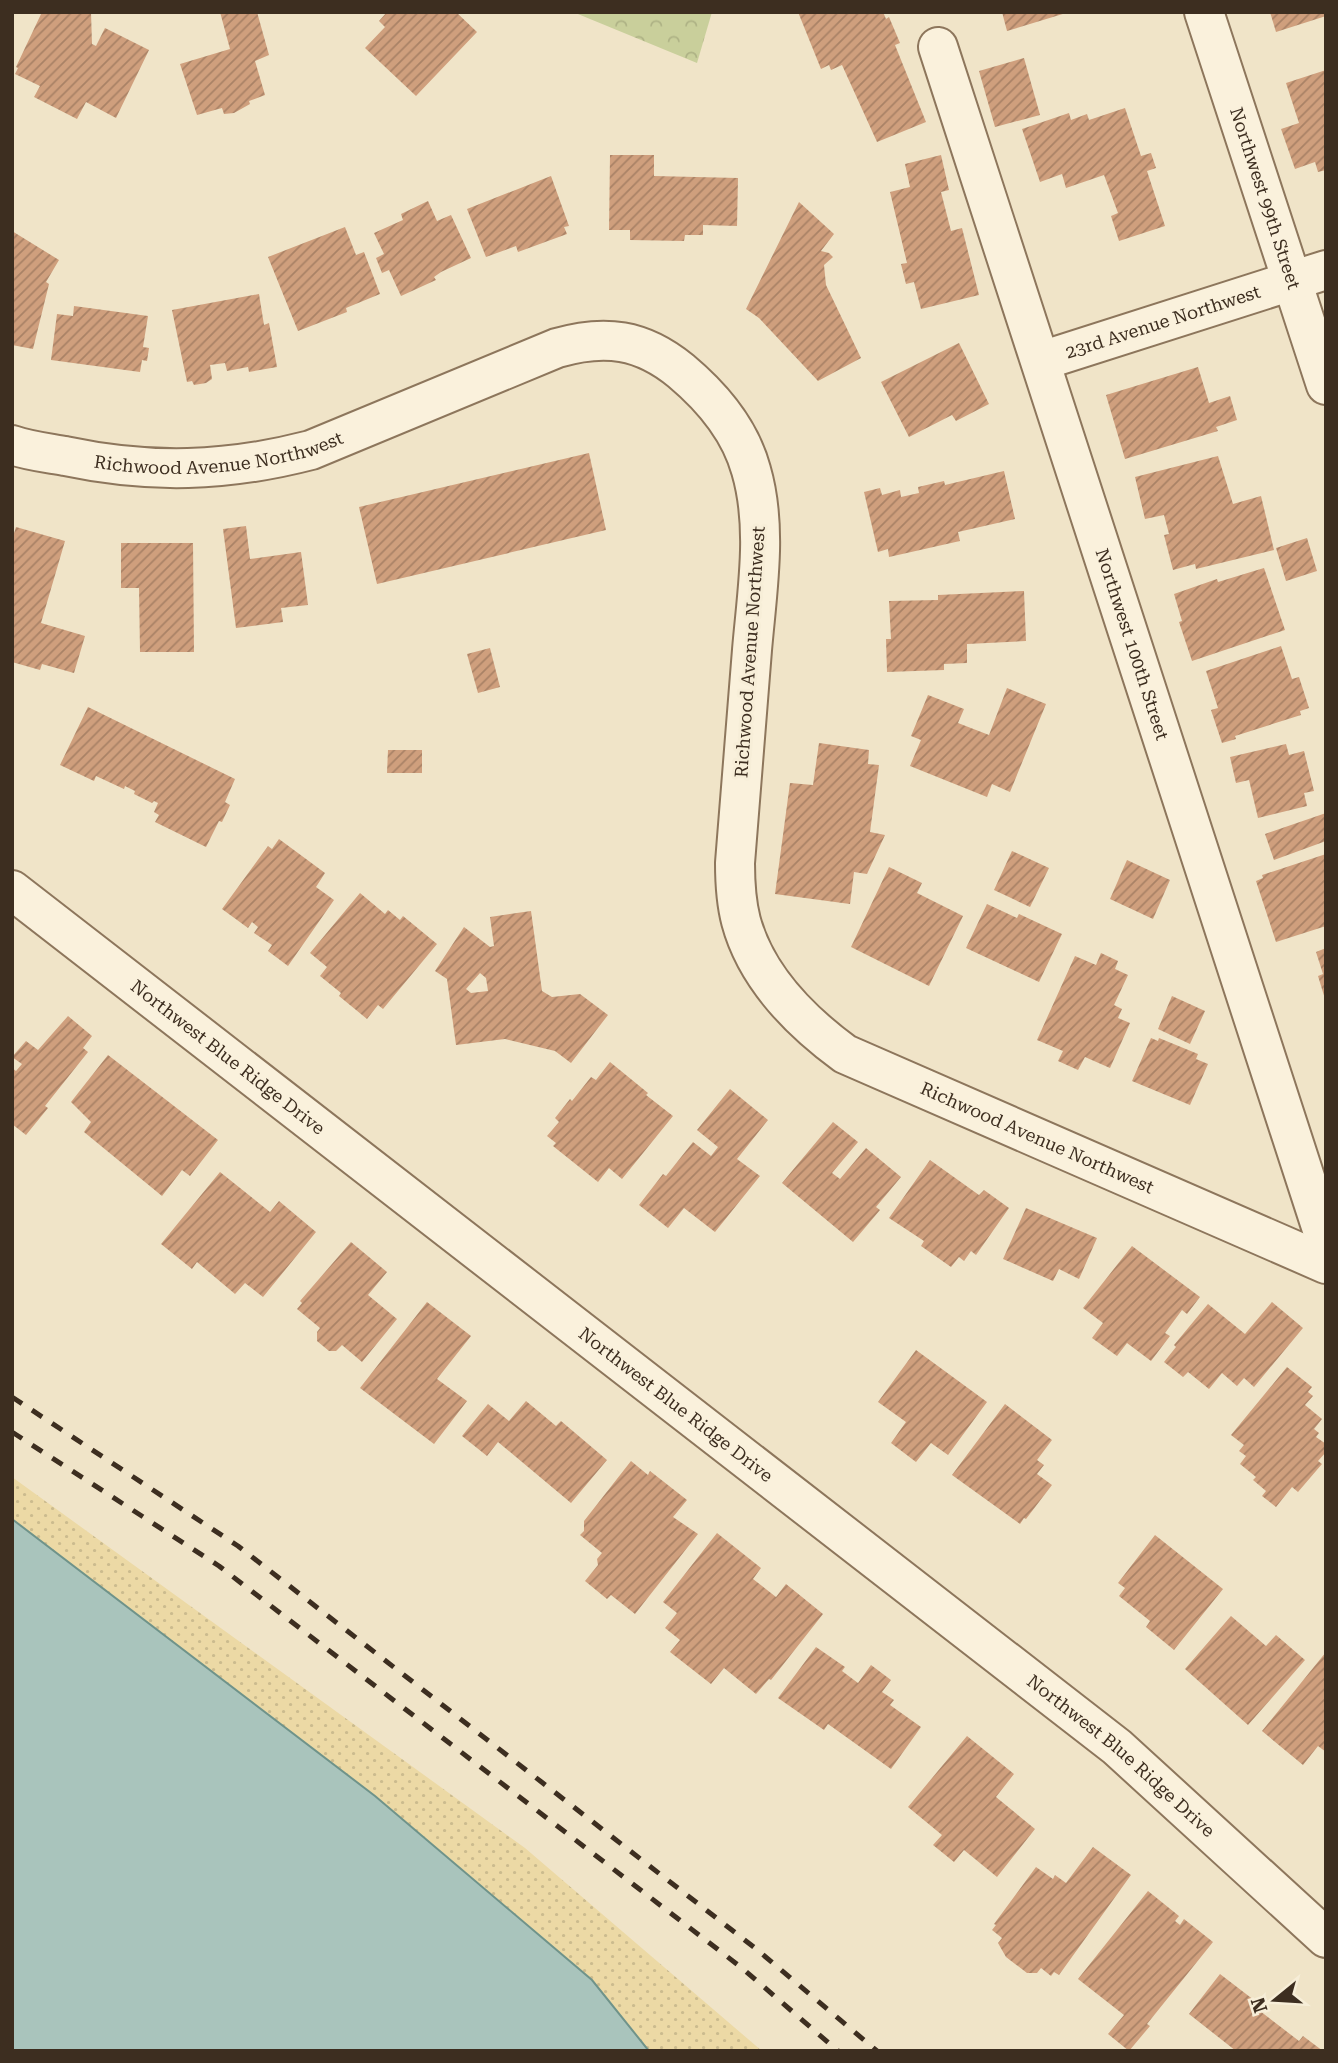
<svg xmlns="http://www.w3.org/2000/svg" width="1338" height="2063" font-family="'Roboto Serif',serif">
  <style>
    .forest { fill: url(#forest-crowns) }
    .sand { fill: url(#sand-dots) }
    .water { fill: #a9c4bc; stroke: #6f938a; stroke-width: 2 }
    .building { fill: url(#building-hatch); fill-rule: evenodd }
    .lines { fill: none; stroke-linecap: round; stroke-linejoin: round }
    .minor-casing { stroke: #8d765c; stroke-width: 42 }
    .minor { stroke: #faf1dc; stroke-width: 38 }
    .rail { stroke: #3d2e20; stroke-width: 5; stroke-dasharray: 12 12; stroke-linecap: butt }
    .labels { text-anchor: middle; stroke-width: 6; stroke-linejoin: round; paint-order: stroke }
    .street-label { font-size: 18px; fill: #3d2e20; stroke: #f7eed8 }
  </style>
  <defs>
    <pattern id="forest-crowns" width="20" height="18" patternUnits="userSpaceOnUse" patternTransform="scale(1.75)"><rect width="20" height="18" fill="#c9cf9b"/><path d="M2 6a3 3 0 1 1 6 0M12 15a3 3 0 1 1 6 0" fill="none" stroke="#aeb285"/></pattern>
    <pattern id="sand-dots" width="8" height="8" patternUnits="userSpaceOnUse" patternTransform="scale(1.75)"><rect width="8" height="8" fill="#ecd9a5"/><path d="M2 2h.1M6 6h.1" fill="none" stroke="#cbbb8e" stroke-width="1.8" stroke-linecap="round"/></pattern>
    <pattern id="building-hatch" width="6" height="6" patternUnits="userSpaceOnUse" patternTransform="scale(1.75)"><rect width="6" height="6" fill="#cf9f7d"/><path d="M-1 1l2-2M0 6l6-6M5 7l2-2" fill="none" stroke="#a98266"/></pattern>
  </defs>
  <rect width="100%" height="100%" fill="#f0e4c8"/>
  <!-- forest -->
  <polygon class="forest" points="573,12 712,12 697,63"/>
  <!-- sand -->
  <polygon class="sand" points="12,1477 525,1848 762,2051 649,2051 592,1980 375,1796 12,1519"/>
  <!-- water -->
  <polygon class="water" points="12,1519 375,1796 592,1980 649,2051 12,2051"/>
  <!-- building -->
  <g class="building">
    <polygon points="42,12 91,12 92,44 96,46 105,28 149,50 116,118 86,102 77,119 34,97 40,86 15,74 18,68 16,67"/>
    <polygon points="220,12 257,12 269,55 255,61 265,95 249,101 250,104 234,113 224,114 222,108 197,115 180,64 230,49"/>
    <polygon points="387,12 456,12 477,32 416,96 365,48 385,27 379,21"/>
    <polygon points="798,12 883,12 886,19 889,17 900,43 895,45 926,122 877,142 842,65 831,70 829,65 821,69"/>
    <polygon points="1002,12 1065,12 1066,13 1007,31"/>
    <polygon points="1270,12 1326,12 1326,16 1276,32"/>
    <polygon points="1024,58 1040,115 995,127 979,71"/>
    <polygon points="1326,70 1326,170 1318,172 1315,162 1295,169 1281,129 1299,123 1286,83"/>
    <polygon points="1125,108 1141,156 1151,153 1156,168 1147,171 1165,226 1119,241 1111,216 1118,213 1104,175 1066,188 1062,174 1040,182 1022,129 1069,113 1071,120 1087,114 1089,120"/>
    <polygon points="610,155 654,155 654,176 738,178 737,226 703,225 703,235 685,235 684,241 630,240 630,230 609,230"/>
    <polygon points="941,155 949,190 941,192 951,231 962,228 979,295 921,309 914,282 906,284 901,264 907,263 890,192 910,187 905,164"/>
    <polygon points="551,176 569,226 564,227 567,234 518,252 516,246 486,257 467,209"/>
    <polygon points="428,201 437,221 451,215 471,258 441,272 434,277 436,280 401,296 389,270 382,273 376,258 384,254 374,233 403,220 401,214"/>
    <polygon points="799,202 834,234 821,251 829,253 833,257 824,265 826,285 861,358 818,381 759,318 746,309"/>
    <polygon points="345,227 356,255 364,252 380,294 346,308 347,312 298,331 268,257"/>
    <polygon points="12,231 59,260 46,282 49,284 33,349 12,345"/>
    <polygon points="259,294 264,325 269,323 277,367 249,372 248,367 227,371 225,363 210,365 212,379 206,383 194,385 192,381 187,382 172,310"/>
    <polygon points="74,306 148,316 143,347 149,348 147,361 142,360 140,372 51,360 57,314 73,316"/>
    <polygon points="959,343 989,404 956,421 952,415 909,437 881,382"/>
    <polygon points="1198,367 1209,403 1230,396 1237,420 1216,427 1218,431 1125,459 1106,395"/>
    <polygon points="589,453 606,530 377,584 359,507"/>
    <polygon points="1218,456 1233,504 1261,496 1274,550 1196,569 1195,564 1173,570 1164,535 1169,534 1164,515 1145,519 1135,477"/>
    <polygon points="1004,471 1015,519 958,532 960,541 889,557 888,549 878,552 864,492 880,488 882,495 900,490 901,497 919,493 918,487 944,481 945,485"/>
    <polygon points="246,526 250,559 301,552 308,605 281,608 283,622 236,628 223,529"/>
    <polygon points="16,527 65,541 41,623 85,636 74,673 42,664 40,670 12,662 12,578 14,570 12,569 12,540"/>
    <polygon points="1307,538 1317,571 1286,581 1276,548"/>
    <polygon points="121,543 193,543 194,652 140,652 139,588 121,588"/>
    <polygon points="1264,568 1285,630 1192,661 1179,622 1182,621 1174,594 1217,579 1218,582"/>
    <polygon points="1024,591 1026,641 967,644 967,663 944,664 944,670 887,672 886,639 891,639 889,601 938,600 938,595"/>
    <polygon points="1281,646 1292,679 1299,677 1309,708 1300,711 1301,715 1235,736 1236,739 1222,743 1211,710 1218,708 1206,671"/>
    <polygon points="490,648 500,687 478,693 467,654"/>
    <polygon points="1007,688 1046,704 1010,792 992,784 987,797 910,766 921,740 911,736 928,695 964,709 958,723 989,735"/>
    <polygon points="88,707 235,779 225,802 230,805 222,822 219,821 206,847 155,822 159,815 154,812 158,803 154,801 152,803 134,794 135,791 125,786 124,789 96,776 94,781 60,765"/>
    <polygon points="819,743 869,750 868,764 879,765 870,832 885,835 867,874 854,872 850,904 775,894 790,783 813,785"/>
    <polygon points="1286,744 1289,755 1304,751 1314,791 1304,793 1307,806 1258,818 1249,780 1236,783 1230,757"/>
    <polygon points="388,750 422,750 422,773 387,773"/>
    <polygon points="1326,813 1326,841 1274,860 1265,834"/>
    <polygon points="279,839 325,873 316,887 334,900 288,966 268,951 272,945 254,933 258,927 252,922 248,928 222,909 268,846 272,849"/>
    <polygon points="1012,851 1049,868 1030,907 994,890"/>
    <polygon points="1326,854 1326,926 1276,942 1256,881 1263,878 1262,875"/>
    <polygon points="1127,860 1170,880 1153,919 1110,899"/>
    <polygon points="889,867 922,883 917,893 963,916 929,986 851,947"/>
    <polygon points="360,893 385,914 388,910 400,920 403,916 437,944 383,1009 378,1005 367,1019 339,996 341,993 320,976 327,967 310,953"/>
    <polygon points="987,904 1017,918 1019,914 1062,934 1039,982 966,948"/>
    <path d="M 531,911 L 542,991 L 552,997 L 580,994 L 608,1015 L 571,1063 L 555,1051 L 505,1039 L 456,1045 L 447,979 L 435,971 L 464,927 L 490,947 L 494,946 L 490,917 ZM 480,973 L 486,978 L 488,991 L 471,993 L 466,989 Z"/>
    <polygon points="1326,948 1326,999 1325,999 1318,976 1323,974 1316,952"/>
    <polygon points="1101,953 1118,961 1115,969 1128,975 1114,1005 1122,1009 1118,1018 1130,1023 1110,1068 1085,1057 1078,1070 1058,1061 1063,1051 1037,1040 1075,956 1096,965"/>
    <polygon points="1172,996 1205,1011 1190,1044 1158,1029"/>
    <polygon points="68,1016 92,1036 83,1048 88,1052 45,1106 48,1108 26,1135 12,1124 12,1068 16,1071 22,1064 12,1057 26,1041 38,1050"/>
    <polygon points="1151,1038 1158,1041 1159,1038 1198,1054 1196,1059 1208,1064 1190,1105 1132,1081"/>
    <polygon points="108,1055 218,1140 190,1176 182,1170 162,1196 84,1132 91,1122 71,1102"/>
    <polygon points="610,1062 648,1093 646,1095 673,1116 622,1179 609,1168 598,1182 553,1146 556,1143 547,1136 559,1122 555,1118 570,1099 572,1101 591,1077 596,1080"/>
    <polygon points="730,1089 768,1120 737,1159 760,1176 715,1232 684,1208 668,1228 639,1205 663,1174 666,1176 693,1142 711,1156 718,1147 697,1130"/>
    <polygon points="833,1122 858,1142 832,1173 840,1179 866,1148 901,1177 876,1207 880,1210 853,1242 782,1183"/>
    <polygon points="930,1160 979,1195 984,1190 1009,1208 976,1255 971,1251 964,1261 959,1257 951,1267 921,1246 924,1241 889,1218"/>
    <polygon points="220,1172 270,1212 279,1201 316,1232 263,1297 245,1283 235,1294 197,1262 192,1269 161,1244"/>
    <polygon points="1026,1208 1097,1238 1079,1279 1059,1269 1053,1281 1003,1259"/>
    <polygon points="351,1242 387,1272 368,1295 397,1319 362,1362 342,1345 336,1351 329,1351 317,1341 317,1332 320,1328 297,1309 302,1303 300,1301"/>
    <polygon points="1132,1246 1200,1297 1187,1314 1182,1310 1165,1333 1170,1336 1151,1361 1127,1343 1117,1356 1092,1338 1103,1323 1083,1308"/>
    <polygon points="427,1302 471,1336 437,1379 467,1401 434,1444 360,1388"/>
    <polygon points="1272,1302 1303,1328 1254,1387 1244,1378 1237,1386 1222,1373 1209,1389 1188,1372 1183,1377 1164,1362 1176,1347 1174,1345 1208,1304 1245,1334"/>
    <polygon points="916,1350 987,1402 948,1455 931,1443 916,1462 891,1443 906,1422 878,1402"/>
    <polygon points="1287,1367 1312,1387 1308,1392 1313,1396 1305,1405 1322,1419 1314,1429 1319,1433 1316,1437 1326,1444 1326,1452 1318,1461 1322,1464 1298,1492 1292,1487 1276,1507 1262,1496 1266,1491 1253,1480 1256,1477 1240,1464 1246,1456 1239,1451 1244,1445 1231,1435"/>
    <polygon points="526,1401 556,1426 561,1421 607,1460 571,1503 498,1442 487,1456 462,1436 488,1404 509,1421"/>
    <polygon points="1005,1404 1052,1440 1037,1460 1044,1465 1037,1474 1052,1485 1026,1519 1024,1518 1020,1524 952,1475"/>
    <polygon points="631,1461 648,1475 650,1471 687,1500 673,1517 698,1534 635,1614 611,1595 607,1599 585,1581 598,1565 597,1559 602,1553 580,1535 584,1531 584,1521"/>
    <polygon points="717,1533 761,1568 753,1579 776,1597 786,1584 823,1614 771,1680 769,1679 756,1694 724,1668 711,1684 670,1652 680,1640 665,1628 677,1613 663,1602"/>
    <polygon points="1155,1535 1223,1589 1174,1650 1146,1627 1150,1621 1119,1596 1125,1588 1118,1583"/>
    <polygon points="1231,1616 1266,1646 1276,1635 1305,1660 1248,1725 1185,1669"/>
    <polygon points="816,1647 845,1667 842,1671 858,1683 871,1665 891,1680 882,1692 894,1700 890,1705 921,1727 891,1769 828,1724 824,1730 778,1698"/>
    <polygon points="1326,1652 1326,1752 1318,1746 1303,1765 1262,1731"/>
    <polygon points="967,1736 1014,1774 996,1797 1035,1829 997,1877 964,1850 954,1862 933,1845 942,1835 908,1807"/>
    <polygon points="1093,1847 1131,1875 1059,1975 1054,1972 1051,1976 1041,1968 1037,1973 1027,1973 1006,1957 998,1943 1002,1938 992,1930 996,1925 994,1924 1036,1867 1053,1879 1055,1875 1066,1883"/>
    <polygon points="1148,1891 1179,1916 1175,1921 1180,1925 1184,1919 1213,1942 1147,2024 1150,2026 1129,2051 1108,2034 1124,2015 1078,1979"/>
    <polygon points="1220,1974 1263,2007 1260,2011 1299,2041 1303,2036 1323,2051 1236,2051 1189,2014"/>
  </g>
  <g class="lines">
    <!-- minor casing -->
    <g class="minor-casing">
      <g id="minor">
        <path id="s1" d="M 1204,12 L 1326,385"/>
        <path id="s2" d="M 938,47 L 1326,1242"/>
        <path id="s3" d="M 1041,361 L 1326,270"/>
        <path id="s4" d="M 12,445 C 29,451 48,453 65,456 C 150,474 226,472 311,450 L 557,348 C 605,334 642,339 681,371 C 712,397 740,430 751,470 C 768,528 757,591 752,650 C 746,721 741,792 735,863 C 735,882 736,902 741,921 C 756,977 800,1021 845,1054 L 1326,1264"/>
        <path id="s5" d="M 12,890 L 1117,1747 L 1326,1938"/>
      </g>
    </g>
    <!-- minor -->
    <use href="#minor" class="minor"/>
    <!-- rail -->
    <g class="rail">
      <polyline points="12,1397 238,1546 755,1948 877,2051"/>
      <polyline points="12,1432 219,1566 742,1968 838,2051"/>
    </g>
  </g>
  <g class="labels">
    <!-- street labels -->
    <g class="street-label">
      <text dy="6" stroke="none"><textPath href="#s1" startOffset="196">Northwest 99th Street</textPath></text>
      <text dy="6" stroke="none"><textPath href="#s3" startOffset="128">23rd Avenue Northwest</textPath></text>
      <text dy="6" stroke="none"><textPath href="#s4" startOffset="210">Richwood Avenue Northwest</textPath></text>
      <text dy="6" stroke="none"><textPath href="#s2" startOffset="628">Northwest 100th Street</textPath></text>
      <text transform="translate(750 652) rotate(-86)" y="6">Richwood Avenue Northwest</text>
      <text dy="6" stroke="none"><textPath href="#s5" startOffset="273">Northwest Blue Ridge Drive</textPath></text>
      <text dy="6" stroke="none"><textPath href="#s4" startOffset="1659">Richwood Avenue Northwest</textPath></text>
      <text dy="6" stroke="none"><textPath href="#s5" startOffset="840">Northwest Blue Ridge Drive</textPath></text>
      <text dy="6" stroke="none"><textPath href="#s5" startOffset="1407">Northwest Blue Ridge Drive</textPath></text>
    </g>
  </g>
  <!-- border -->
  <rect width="1338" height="2063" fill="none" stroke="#3d2e20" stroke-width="28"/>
  <!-- north arrow -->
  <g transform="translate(1275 2000) rotate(252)" stroke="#f7eed8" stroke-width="5" paint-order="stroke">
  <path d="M0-5L12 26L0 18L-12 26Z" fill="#3d2e20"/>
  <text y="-10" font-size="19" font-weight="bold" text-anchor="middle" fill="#3d2e20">N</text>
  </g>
</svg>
